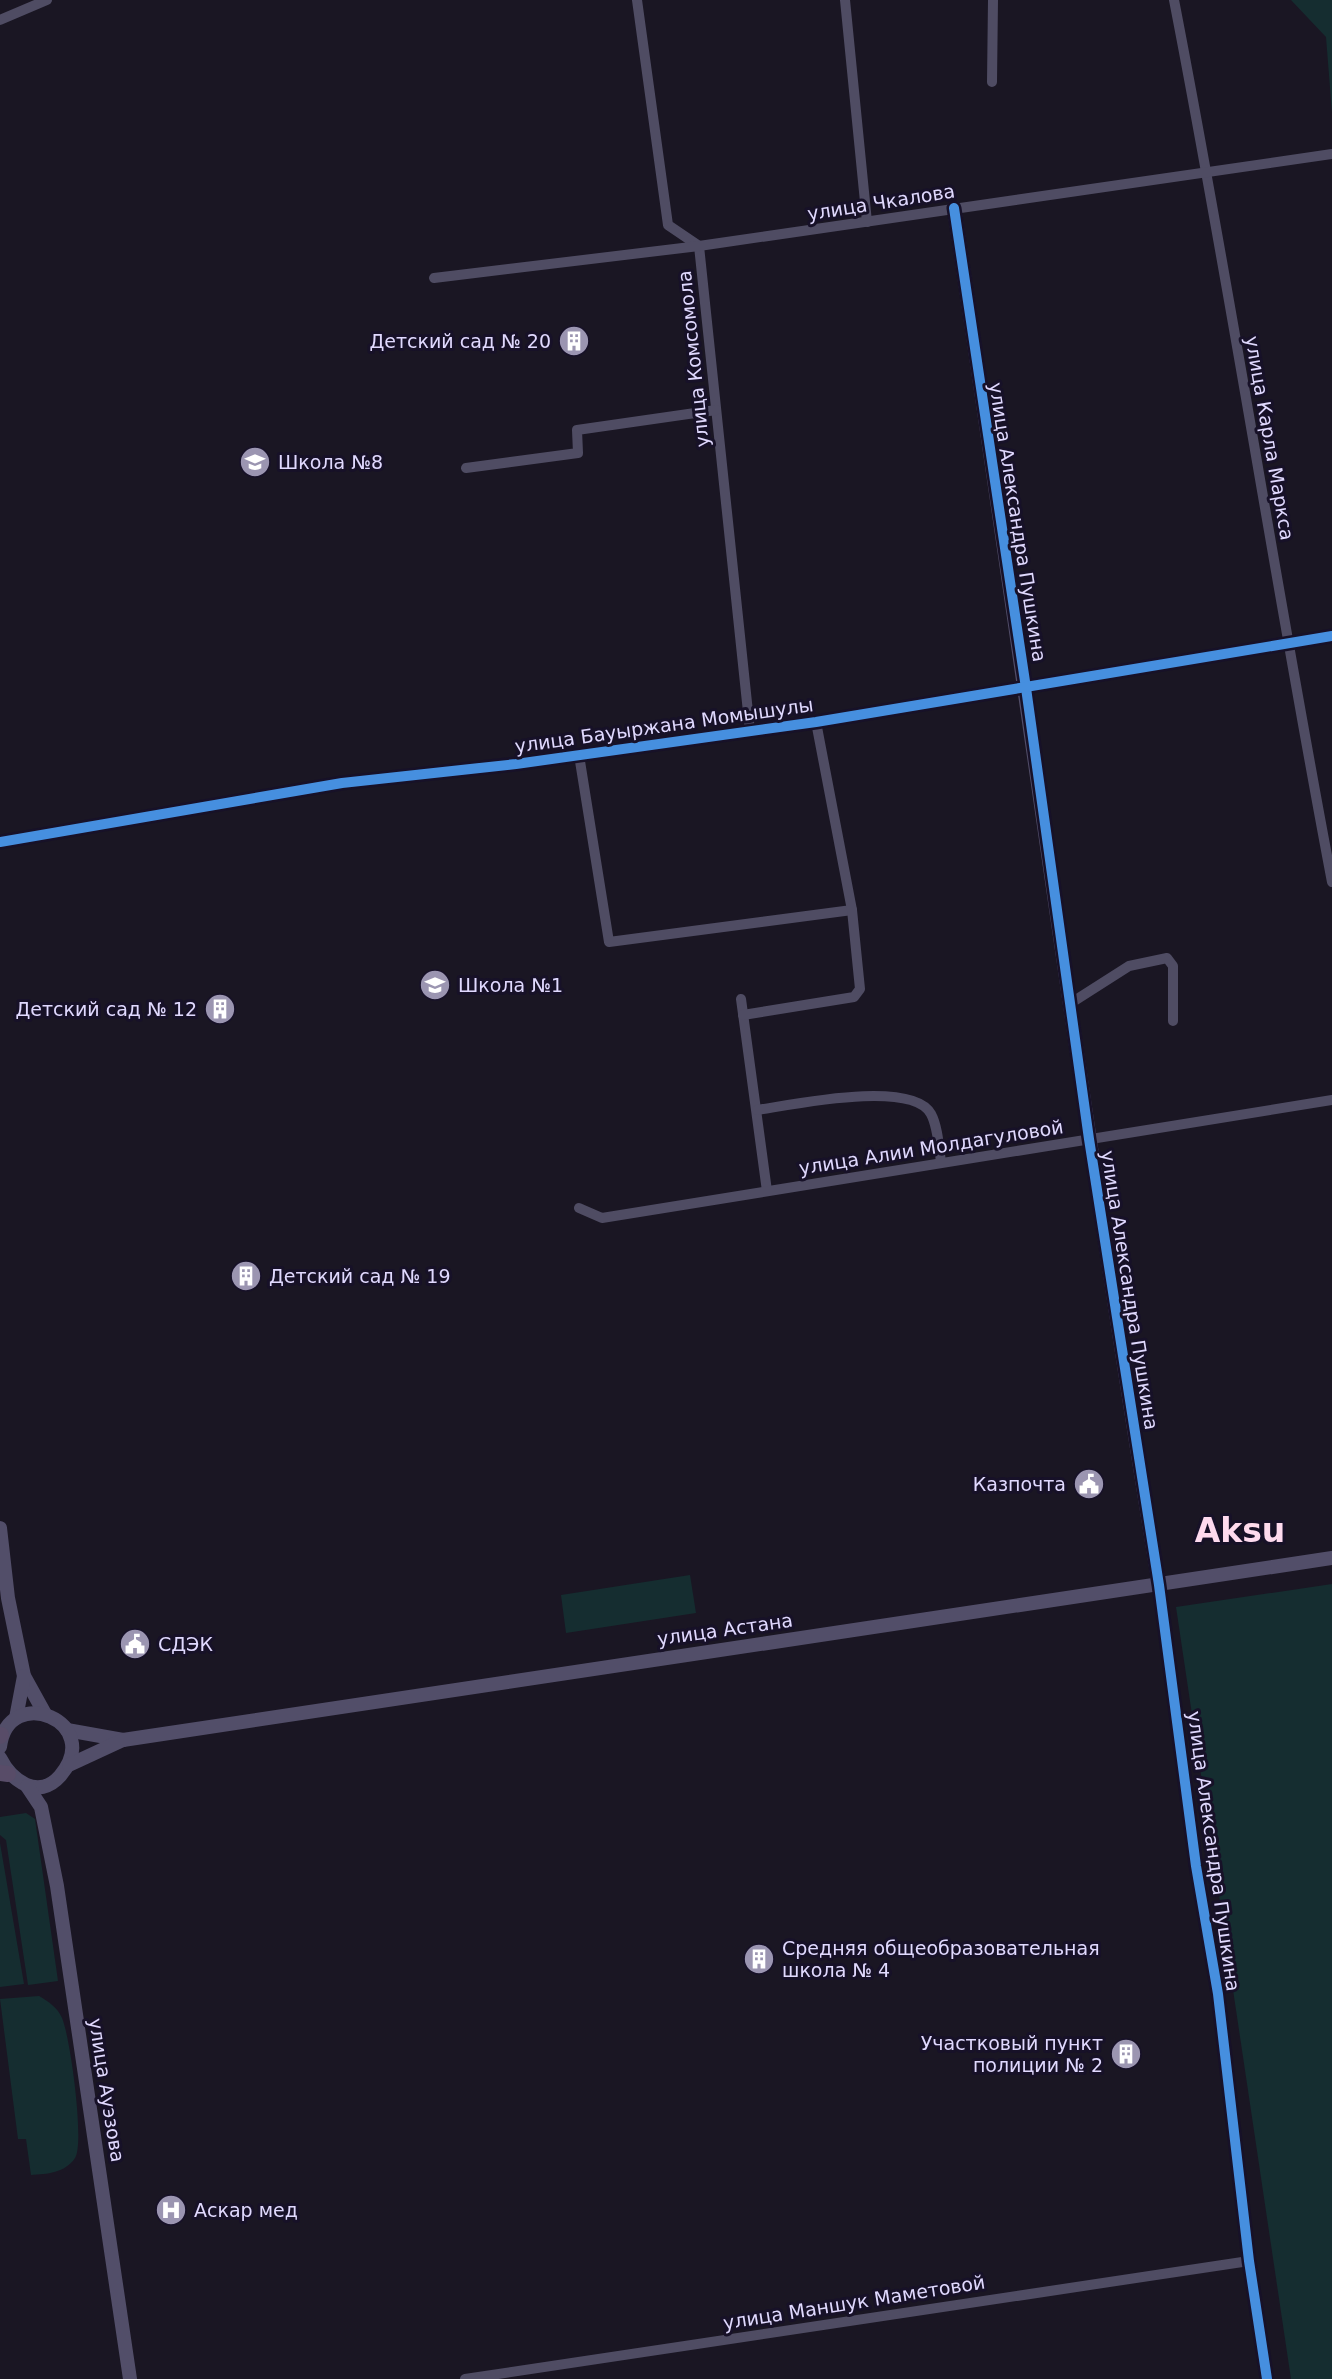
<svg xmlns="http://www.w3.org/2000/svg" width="1332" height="2379" font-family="'DejaVu Sans',sans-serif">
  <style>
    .green { fill: #152d30 }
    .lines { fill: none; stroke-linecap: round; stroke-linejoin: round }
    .street { stroke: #4f4c63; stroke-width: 10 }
    .secondary { stroke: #524e69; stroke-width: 14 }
    .primary { stroke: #584c68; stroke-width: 16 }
    .cycleway-casing { stroke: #171128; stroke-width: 15 }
    .cycleway { stroke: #468fdf; stroke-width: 10 }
    .labels { text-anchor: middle; stroke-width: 6; stroke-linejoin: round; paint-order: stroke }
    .street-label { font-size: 19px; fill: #e0d9fe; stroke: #171128 }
    .poi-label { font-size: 19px; fill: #e0d9fe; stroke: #171128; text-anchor: start }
    .town-label { font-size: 33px; font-weight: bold; fill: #fedaee; stroke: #171128 }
  </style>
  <rect width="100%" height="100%" fill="#1a1623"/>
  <!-- green -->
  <g class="green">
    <polygon points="1291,0 1332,0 1332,113 1326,37"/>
    <polygon points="690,1575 696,1613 566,1633 561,1595"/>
    <polygon points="1332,1584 1332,2379 1291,2379 1176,1607"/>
    <polygon points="26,1813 35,1819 58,1981 28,1985 6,1840 0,1835 0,1817"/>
    <polygon points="0,1843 24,1984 0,1987"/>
    <path d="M 39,1996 C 48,2001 58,2008 62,2018 C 70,2036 85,2143 75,2158 C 65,2173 47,2174 31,2175 L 26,2139 L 18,2139 L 0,1999 Z"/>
  </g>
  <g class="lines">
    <!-- street -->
    <g class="street">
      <polyline points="637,0 668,225 699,246 750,731"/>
      <polyline points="845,0 867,222"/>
      <path d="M 1174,0 C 1231,293 1276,588 1332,882"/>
      <polyline points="0,20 47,0"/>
      <polyline points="992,82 993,0"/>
      <polyline points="434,278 699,246 1332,154"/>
      <polyline points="466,468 578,453 577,430 716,410"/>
      <polyline points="579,755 609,942 852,910"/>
      <polyline points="0,842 342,783 516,764 816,722 1332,636"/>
      <polyline points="741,999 767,1191"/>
      <polyline points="1071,1003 1129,966 1167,958 1173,966 1173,1021"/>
      <polyline points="743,1015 854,997 860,989 852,910 816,722"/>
      <path d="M 757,1110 C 791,1105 912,1079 931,1114 C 938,1127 939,1148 941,1162"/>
      <polyline points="579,1208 602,1218 1332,1100"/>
      <polyline points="1159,1585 1196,1866 1218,1994 1249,2261 1267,2379"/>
      <polyline points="465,2379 1249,2261"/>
    </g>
    <!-- secondary -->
    <g class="secondary">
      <path d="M 954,208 C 1023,667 1084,1127 1159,1585"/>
      <polyline points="0,1528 8,1598 24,1676 45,1714"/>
      <polyline points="16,1718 24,1676"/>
      <polyline points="67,1730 123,1740"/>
      <path d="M 0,1747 C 8,1682 106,1722 60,1776 C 38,1801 11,1780 0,1758"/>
      <polyline points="69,1765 123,1740 1332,1558"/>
      <polyline points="27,1786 41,1807 57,1886 130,2379"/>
    </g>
    <!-- primary -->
    <g class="primary">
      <polyline points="0,1736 1,1735"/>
      <polyline points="0,1773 8,1774"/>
    </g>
    <!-- cycleway casing -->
    <g class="cycleway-casing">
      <g id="cycleway">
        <polyline points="954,208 1026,688 1089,1139 1159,1585 1196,1866 1218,1994 1249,2261 1267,2379"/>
        <polyline points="0,842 342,783 516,764 816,722 1332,636"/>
      </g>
    </g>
    <!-- cycleway -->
    <use href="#cycleway" class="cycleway"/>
  </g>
  <!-- icons -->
  <defs>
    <g id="building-disc" transform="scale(1.575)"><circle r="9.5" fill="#9b95b1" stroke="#171128"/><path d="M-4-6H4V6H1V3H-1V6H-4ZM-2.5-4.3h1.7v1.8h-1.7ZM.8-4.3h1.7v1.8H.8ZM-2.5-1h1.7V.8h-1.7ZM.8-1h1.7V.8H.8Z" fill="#fff"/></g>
    <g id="school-disc" transform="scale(1.575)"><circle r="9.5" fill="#9b95b1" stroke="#171128"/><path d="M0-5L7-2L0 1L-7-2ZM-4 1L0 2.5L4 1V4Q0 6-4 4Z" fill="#fff"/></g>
    <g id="civic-disc" transform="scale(1.575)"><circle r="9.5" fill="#9b95b1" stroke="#171128"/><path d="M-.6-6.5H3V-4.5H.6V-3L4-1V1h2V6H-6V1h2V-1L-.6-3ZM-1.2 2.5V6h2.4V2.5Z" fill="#fff"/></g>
    <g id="hospital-disc" transform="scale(1.575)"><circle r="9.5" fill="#9b95b1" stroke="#171128"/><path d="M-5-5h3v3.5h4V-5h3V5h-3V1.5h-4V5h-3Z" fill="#fff"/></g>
  </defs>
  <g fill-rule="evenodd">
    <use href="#building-disc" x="574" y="341"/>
    <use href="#school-disc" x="255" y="462"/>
    <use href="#school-disc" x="435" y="985"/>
    <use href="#building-disc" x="220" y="1009"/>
    <use href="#building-disc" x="246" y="1276"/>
    <use href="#civic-disc" x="1089" y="1484"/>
    <use href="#civic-disc" x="135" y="1644"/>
    <use href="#building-disc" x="759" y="1959"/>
    <use href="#building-disc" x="1126" y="2054"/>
    <use href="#hospital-disc" x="171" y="2210"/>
  </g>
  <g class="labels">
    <!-- street labels -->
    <g class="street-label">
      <text transform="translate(881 202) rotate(-9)" y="7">улица Чкалова</text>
      <text transform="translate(693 359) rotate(-96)" y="7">улица Комсомола</text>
      <text transform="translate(1270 438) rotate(80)" y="7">улица Карла Маркса</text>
      <text transform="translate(1018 522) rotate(81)" y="7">улица Александра Пушкина</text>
      <text transform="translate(664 725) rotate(-8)" y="7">улица Бауыржана Момышулы</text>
      <text transform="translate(931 1147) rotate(-9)" y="7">улица Алии Молдагуловой</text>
      <text transform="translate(1130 1290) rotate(81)" y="7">улица Александра Пушкина</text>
      <text transform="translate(725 1629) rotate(-8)" y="7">улица Астана</text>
      <text transform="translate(1214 1851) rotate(82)" y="7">улица Александра Пушкина</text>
      <text transform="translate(107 2090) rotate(81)" y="7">улица Ауэзова</text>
      <text transform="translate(854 2302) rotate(-9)" y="7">улица Маншук Маметовой</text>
    </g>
    <!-- poi labels -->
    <g class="poi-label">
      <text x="551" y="348" text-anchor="end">Детский сад № 20</text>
      <text x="278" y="469">Школа №8</text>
      <text x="458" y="992">Школа №1</text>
      <text x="197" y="1016" text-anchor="end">Детский сад № 12</text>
      <text x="269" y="1283">Детский сад № 19</text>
      <text x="1066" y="1491" text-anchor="end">Казпочта</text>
      <text x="158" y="1651">СДЭК</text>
      <text x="782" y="1955">Средняя общеобразовательная<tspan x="782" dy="22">школа № 4</tspan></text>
      <text x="1103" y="2050" text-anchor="end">Участковый пункт<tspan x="1103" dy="22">полиции № 2</tspan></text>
      <text x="194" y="2217">Аскар мед</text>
    </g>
    <!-- town labels -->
    <g class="town-label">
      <text x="1240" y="1542">Aksu</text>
    </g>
  </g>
</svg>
